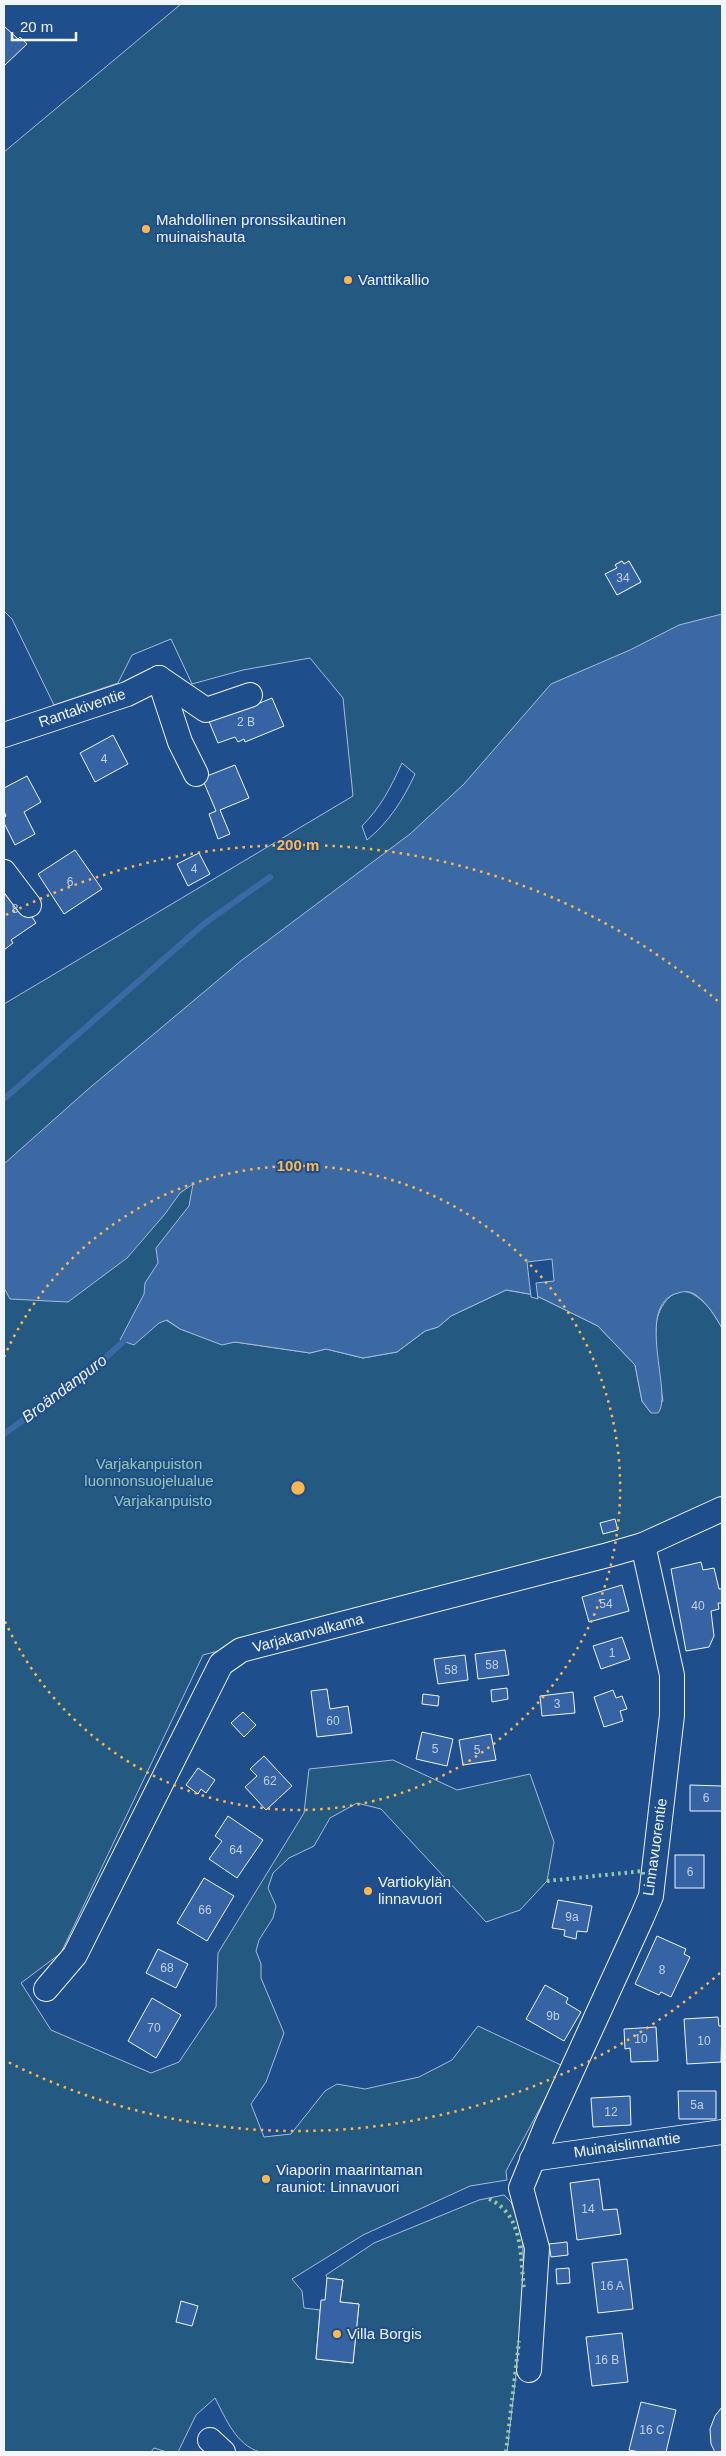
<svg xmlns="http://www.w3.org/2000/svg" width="726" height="2456" font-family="Arial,sans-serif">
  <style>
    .green { fill: #245a82; stroke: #a8bbd7; fill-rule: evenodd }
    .water { fill: #3b69a3; stroke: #a8bbd7 }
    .pier { fill: #1f4e8c; stroke: #a8bbd7 }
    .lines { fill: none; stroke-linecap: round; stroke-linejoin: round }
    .stream { stroke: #3b69a3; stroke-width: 6 }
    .building { fill: #3563a3; stroke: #f2f6ff }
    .minor-casing { stroke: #f2f6ff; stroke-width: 26 }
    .minor { stroke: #1f4e8c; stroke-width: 24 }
    .hedge { stroke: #97c8a6; stroke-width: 4; stroke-dasharray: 2.5 4; stroke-linecap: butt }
    .ring { fill: none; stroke: #ffb74d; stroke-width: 2.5; stroke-dasharray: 2.5 5 }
    .poi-dot { fill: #ffb74d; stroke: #1f4e8c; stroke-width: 2 }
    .labels { text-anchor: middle; stroke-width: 4; stroke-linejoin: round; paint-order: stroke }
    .number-label { font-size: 12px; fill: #c3d1e8 }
    .poi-label { font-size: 15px; fill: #f2f6ff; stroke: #1f4e8c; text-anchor: start }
    .street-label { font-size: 15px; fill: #f2f6ff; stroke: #1f4e8c }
    .park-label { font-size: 15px; fill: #97c8a6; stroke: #1f4e8c }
    .water-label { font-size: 16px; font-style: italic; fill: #f2f6ff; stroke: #1f4e8c }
    .centre { fill: #ffb74d; stroke: #1f4e8c; stroke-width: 2.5 }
    .ring-label { font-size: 15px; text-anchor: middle; font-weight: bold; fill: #ffb74d; stroke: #1f4e8c; stroke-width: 4; stroke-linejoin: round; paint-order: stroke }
  </style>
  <rect width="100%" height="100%" fill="#1f4e8c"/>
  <!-- green -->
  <path class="green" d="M 181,4 L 722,4 L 722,665 L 155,1313 L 180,1329 L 222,1344 L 235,1342 L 310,1353 L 326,1349 L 363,1358 L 397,1352 L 425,1331 L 438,1327 L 451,1316 L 506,1290 L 535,1295 L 598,1326 L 635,1365 L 642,1401 L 651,1413 L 663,1401 C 659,1376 655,1351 656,1325 C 658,1306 675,1281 696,1296 C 708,1304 715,1316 722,1328 L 722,1500 L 617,1546 L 203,1655 L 61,1953 L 21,1983 L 51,2030 L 151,2073 L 179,2062 L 216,2007 L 218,1953 L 304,1813 L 309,1769 L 393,1760 L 457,1790 L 530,1774 L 554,1842 L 547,1881 L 520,1910 L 486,1922 L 381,1809 L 357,1803 L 330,1818 L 314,1846 L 289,1858 L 273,1873 L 268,1888 L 276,1906 L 273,1918 L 259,1940 L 256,1951 L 261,1964 L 261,1978 L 284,2033 L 266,2082 L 251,2104 L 264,2137 L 291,2134 L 325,2091 L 337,2084 L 365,2089 L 419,2077 L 452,2060 L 478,2026 L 563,2066 L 506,2171 L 507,2180 L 470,2186 L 363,2235 L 292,2279 L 302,2291 L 304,2308 L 320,2310 L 316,2359 L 353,2363 L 359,2304 L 340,2302 L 343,2280 L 327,2278 L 326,2275 L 374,2243 L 479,2200 L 504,2195 L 511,2202 L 522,2232 L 525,2296 L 507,2452 L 260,2452 C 236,2445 226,2419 215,2398 L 196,2415 L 178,2452 L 167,2452 L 154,2448 L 151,2452 L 4,2452 L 4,1004 L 353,796 L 343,698 L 310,658 L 243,670 L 192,684 L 171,639 L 132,655 L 118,683 L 54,705 L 12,619 L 4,611 L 4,152 ZM 622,561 L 624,564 L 629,561 L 641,582 L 617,595 L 606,574 L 617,568 L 616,564 ZM 402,763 L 415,774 C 403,800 389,822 367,840 L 362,826 C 381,807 391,787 402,763 Z"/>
  <!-- water -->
  <path class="water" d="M 722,614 L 722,1328 C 715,1316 708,1304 696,1295 C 690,1291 684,1291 678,1293 C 633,1304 674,1395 658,1413 L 651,1413 L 642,1401 L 635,1365 L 598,1326 L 535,1295 L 506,1290 L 451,1316 L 438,1327 L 425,1331 L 397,1352 L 363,1358 L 326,1349 L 310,1353 L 235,1342 L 222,1345 L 180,1329 L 167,1320 L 159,1323 L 134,1345 L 120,1340 L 144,1294 L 145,1283 L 158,1263 L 156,1248 L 189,1206 L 193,1184 L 180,1193 L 165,1214 L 127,1258 L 68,1302 L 10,1299 L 4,1288 L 4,1164 L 86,1091 L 242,960 L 410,834 L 464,784 L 551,684 L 630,650 L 679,625 Z"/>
  <!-- pier -->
  <polygon class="pier" points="552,1259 554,1281 536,1283 538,1299 531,1297 527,1262"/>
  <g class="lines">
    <!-- stream -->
    <g class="stream">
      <polyline points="4,1099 205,923 270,877"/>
      <polyline points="4,1434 93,1369 124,1341"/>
    </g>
  </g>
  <!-- building -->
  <g class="building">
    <polygon points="4,26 18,39 20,37 27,44 4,66"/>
    <polygon points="622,561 624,564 629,561 641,582 617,595 605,574 617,568 615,565"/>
    <polygon points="272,698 284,726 245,742 244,739 238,742 235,737 218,743 208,719 236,707 238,712"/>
    <polygon points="113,735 128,764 95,782 80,753"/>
    <polygon points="235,765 249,798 220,810 230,834 218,839 209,814 216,811 202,778"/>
    <polygon points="27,776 41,802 24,812 35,834 15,845 4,823 4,817 6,816 4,811 4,788"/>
    <polygon points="75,850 102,889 64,914 38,874"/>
    <polygon points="199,853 210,874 188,886 177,864"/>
    <polygon points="13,888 36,923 11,940 13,943 4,950 4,895"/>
    <polygon points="615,1519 618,1530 603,1534 600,1523"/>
    <polygon points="701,1562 703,1570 714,1568 719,1589 722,1589 722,1603 718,1603 719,1609 711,1611 714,1636 709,1647 686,1651 671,1569"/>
    <polygon points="622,1585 629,1611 589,1622 582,1597"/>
    <polygon points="622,1637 630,1659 601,1669 593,1646"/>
    <polygon points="505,1650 509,1675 478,1679 475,1654"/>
    <polygon points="465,1655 468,1680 438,1684 434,1659"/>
    <polygon points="507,1688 508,1699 492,1702 491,1690"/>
    <polygon points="327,1689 330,1709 348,1706 352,1733 317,1737 311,1691"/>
    <polygon points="613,1690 616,1698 622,1696 627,1709 620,1711 623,1721 604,1727 594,1697"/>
    <polygon points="573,1692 575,1713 542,1716 540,1696"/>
    <polygon points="423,1694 439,1696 438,1706 422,1704"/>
    <polygon points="243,1712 256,1725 244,1737 231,1723"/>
    <polygon points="422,1732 453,1739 447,1766 416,1759"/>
    <polygon points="491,1734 496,1760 463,1765 459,1740"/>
    <polygon points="264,1756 292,1786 266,1810 245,1787 257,1776 250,1769"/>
    <polygon points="198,1768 215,1780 206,1793 201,1789 198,1794 186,1785"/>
    <polygon points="690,1785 722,1786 722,1811 690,1811"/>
    <polygon points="228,1816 263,1840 237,1878 209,1859 222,1841 215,1836"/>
    <rect x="675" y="1855" width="29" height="33"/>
    <polygon points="204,1878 234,1896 207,1941 177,1923"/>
    <polygon points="558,1900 592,1906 587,1932 577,1931 576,1939 564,1936 565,1930 552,1928"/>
    <polygon points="657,1936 686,1949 684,1954 690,1957 671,1997 661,1992 659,1995 635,1984"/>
    <polygon points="158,1949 188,1964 176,1988 146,1973"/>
    <polygon points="545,1985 568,1998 566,2003 581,2012 564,2041 526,2019"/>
    <polygon points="152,1998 181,2015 156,2058 128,2041"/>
    <polygon points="718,2017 719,2026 722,2026 721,2062 687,2064 684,2019"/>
    <polygon points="656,2027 658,2061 631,2062 630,2048 625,2049 624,2029"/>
    <polygon points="678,2091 716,2091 716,2119 679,2119"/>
    <polygon points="630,2096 631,2125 593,2127 591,2098"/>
    <polygon points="599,2179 603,2210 617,2209 621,2234 577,2240 570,2183"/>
    <polygon points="567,2242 568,2255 551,2257 549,2244"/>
    <polygon points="627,2259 633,2309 598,2313 592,2263"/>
    <polygon points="569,2268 570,2283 557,2284 556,2269"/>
    <polygon points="327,2278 343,2280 340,2302 359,2304 353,2363 316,2359 321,2300 325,2300"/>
    <polygon points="181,2301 198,2306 192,2326 176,2322"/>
    <polygon points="622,2333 628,2382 592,2386 586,2337"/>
    <polygon points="641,2402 676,2410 666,2452 640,2452 629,2450"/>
    <polygon points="722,2407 722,2452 715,2452 711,2444 710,2429 715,2416"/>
  </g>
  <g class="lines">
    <!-- minor casing -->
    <g class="minor-casing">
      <g id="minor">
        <polyline points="159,678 206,710 250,695"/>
        <polyline points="159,678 180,742 196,774"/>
        <polyline points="4,735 127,694 159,678"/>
        <polyline points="4,872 29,905"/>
        <polyline points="46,1989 75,1955 221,1664 241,1650 608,1555 643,1545 722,1509"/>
        <polyline points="532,2159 722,2132"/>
        <polyline points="529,2370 537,2248 521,2188 546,2127 642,1917 651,1896 672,1715 672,1675 643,1545"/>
        <polyline points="210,2440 223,2452"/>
      </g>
    </g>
    <!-- minor -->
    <use href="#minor" class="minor"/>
    <!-- hedge -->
    <g class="hedge">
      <polyline points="547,1881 643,1871 643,1875"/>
      <path d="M 489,2199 C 524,2215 520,2256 524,2289"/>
      <polyline points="506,2452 519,2341"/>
    </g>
  </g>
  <!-- distance rings -->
  <g class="ring">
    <path d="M4 1357A322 322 0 1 1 4 1619"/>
    <path d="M720 1973A643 643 0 0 1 6 2061M6 915A643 643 0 0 1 720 1003"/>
  </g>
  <!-- markers -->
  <g class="poi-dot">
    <circle cx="146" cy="229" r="5"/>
    <circle cx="348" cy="280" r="5"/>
    <circle cx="368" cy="1891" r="5"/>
    <circle cx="266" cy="2179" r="5"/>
    <circle cx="337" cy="2334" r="5"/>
  </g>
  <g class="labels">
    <!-- number labels -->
    <g class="number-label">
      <text x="623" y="582">34</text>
      <text x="246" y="726">2 B</text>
      <text x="104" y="763">4</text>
      <text x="194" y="873">4</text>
      <text x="70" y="886">6</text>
      <text x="15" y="913">8</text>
      <text x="606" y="1608">54</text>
      <text x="698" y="1610">40</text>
      <text x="612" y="1657">1</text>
      <text x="492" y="1669">58</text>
      <text x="451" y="1674">58</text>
      <text x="557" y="1708">3</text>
      <text x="333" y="1725">60</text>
      <text x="435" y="1753">5</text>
      <text x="477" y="1754">5</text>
      <text x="270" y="1785">62</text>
      <text x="706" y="1802">6</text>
      <text x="236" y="1854">64</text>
      <text x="690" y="1876">6</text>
      <text x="205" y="1914">66</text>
      <text x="572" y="1921">9a</text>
      <text x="167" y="1972">68</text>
      <text x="662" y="1974">8</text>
      <text x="553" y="2020">9b</text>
      <text x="154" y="2032">70</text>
      <text x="641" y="2043">10</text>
      <text x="704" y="2045">10</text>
      <text x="697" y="2109">5a</text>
      <text x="611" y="2116">12</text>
      <text x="588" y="2213">14</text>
      <text x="612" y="2290">16 A</text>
      <text x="607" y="2364">16 B</text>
      <text x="652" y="2434">16 C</text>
    </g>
    <!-- poi labels -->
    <g class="poi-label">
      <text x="156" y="225">Mahdollinen pronssikautinen<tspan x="156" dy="17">muinaishauta</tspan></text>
      <text x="358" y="285">Vanttikallio</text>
      <text x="378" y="1887">Vartiokylän<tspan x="378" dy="17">linnavuori</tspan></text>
      <text x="276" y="2175">Viaporin maarintaman<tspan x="276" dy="17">rauniot: Linnavuori</tspan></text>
      <text x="347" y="2339">Villa Borgis</text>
    </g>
    <!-- street labels -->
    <g class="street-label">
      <text transform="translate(82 708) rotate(-19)" y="5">Rantakiventie</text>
      <text transform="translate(308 1633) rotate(-15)" y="5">Varjakanvalkama</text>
      <text transform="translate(655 1847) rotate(-82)" y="5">Linnavuorentie</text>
      <text transform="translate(627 2145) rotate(-8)" y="5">Muinaislinnantie</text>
    </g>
    <!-- park labels -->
    <g class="park-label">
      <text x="149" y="1469">Varjakanpuiston<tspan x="149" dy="17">luonnonsuojelualue</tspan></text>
      <text x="163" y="1506">Varjakanpuisto</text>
    </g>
    <!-- water labels -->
    <g class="water-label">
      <text transform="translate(64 1388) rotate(-37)" y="6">Broändanpuro</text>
    </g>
  </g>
  <circle cx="298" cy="1488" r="8" class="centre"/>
  <g class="ring-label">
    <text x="298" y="850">200 m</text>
    <text x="298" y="1171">100 m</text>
  </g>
  <!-- border -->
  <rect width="726" height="2456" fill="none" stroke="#f2f6ff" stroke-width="10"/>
  <!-- scale -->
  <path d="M12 32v8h64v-8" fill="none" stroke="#f2f6ff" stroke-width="2.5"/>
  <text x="20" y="32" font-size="15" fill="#f2f6ff" stroke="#1f4e8c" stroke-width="4" paint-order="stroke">20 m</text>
</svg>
